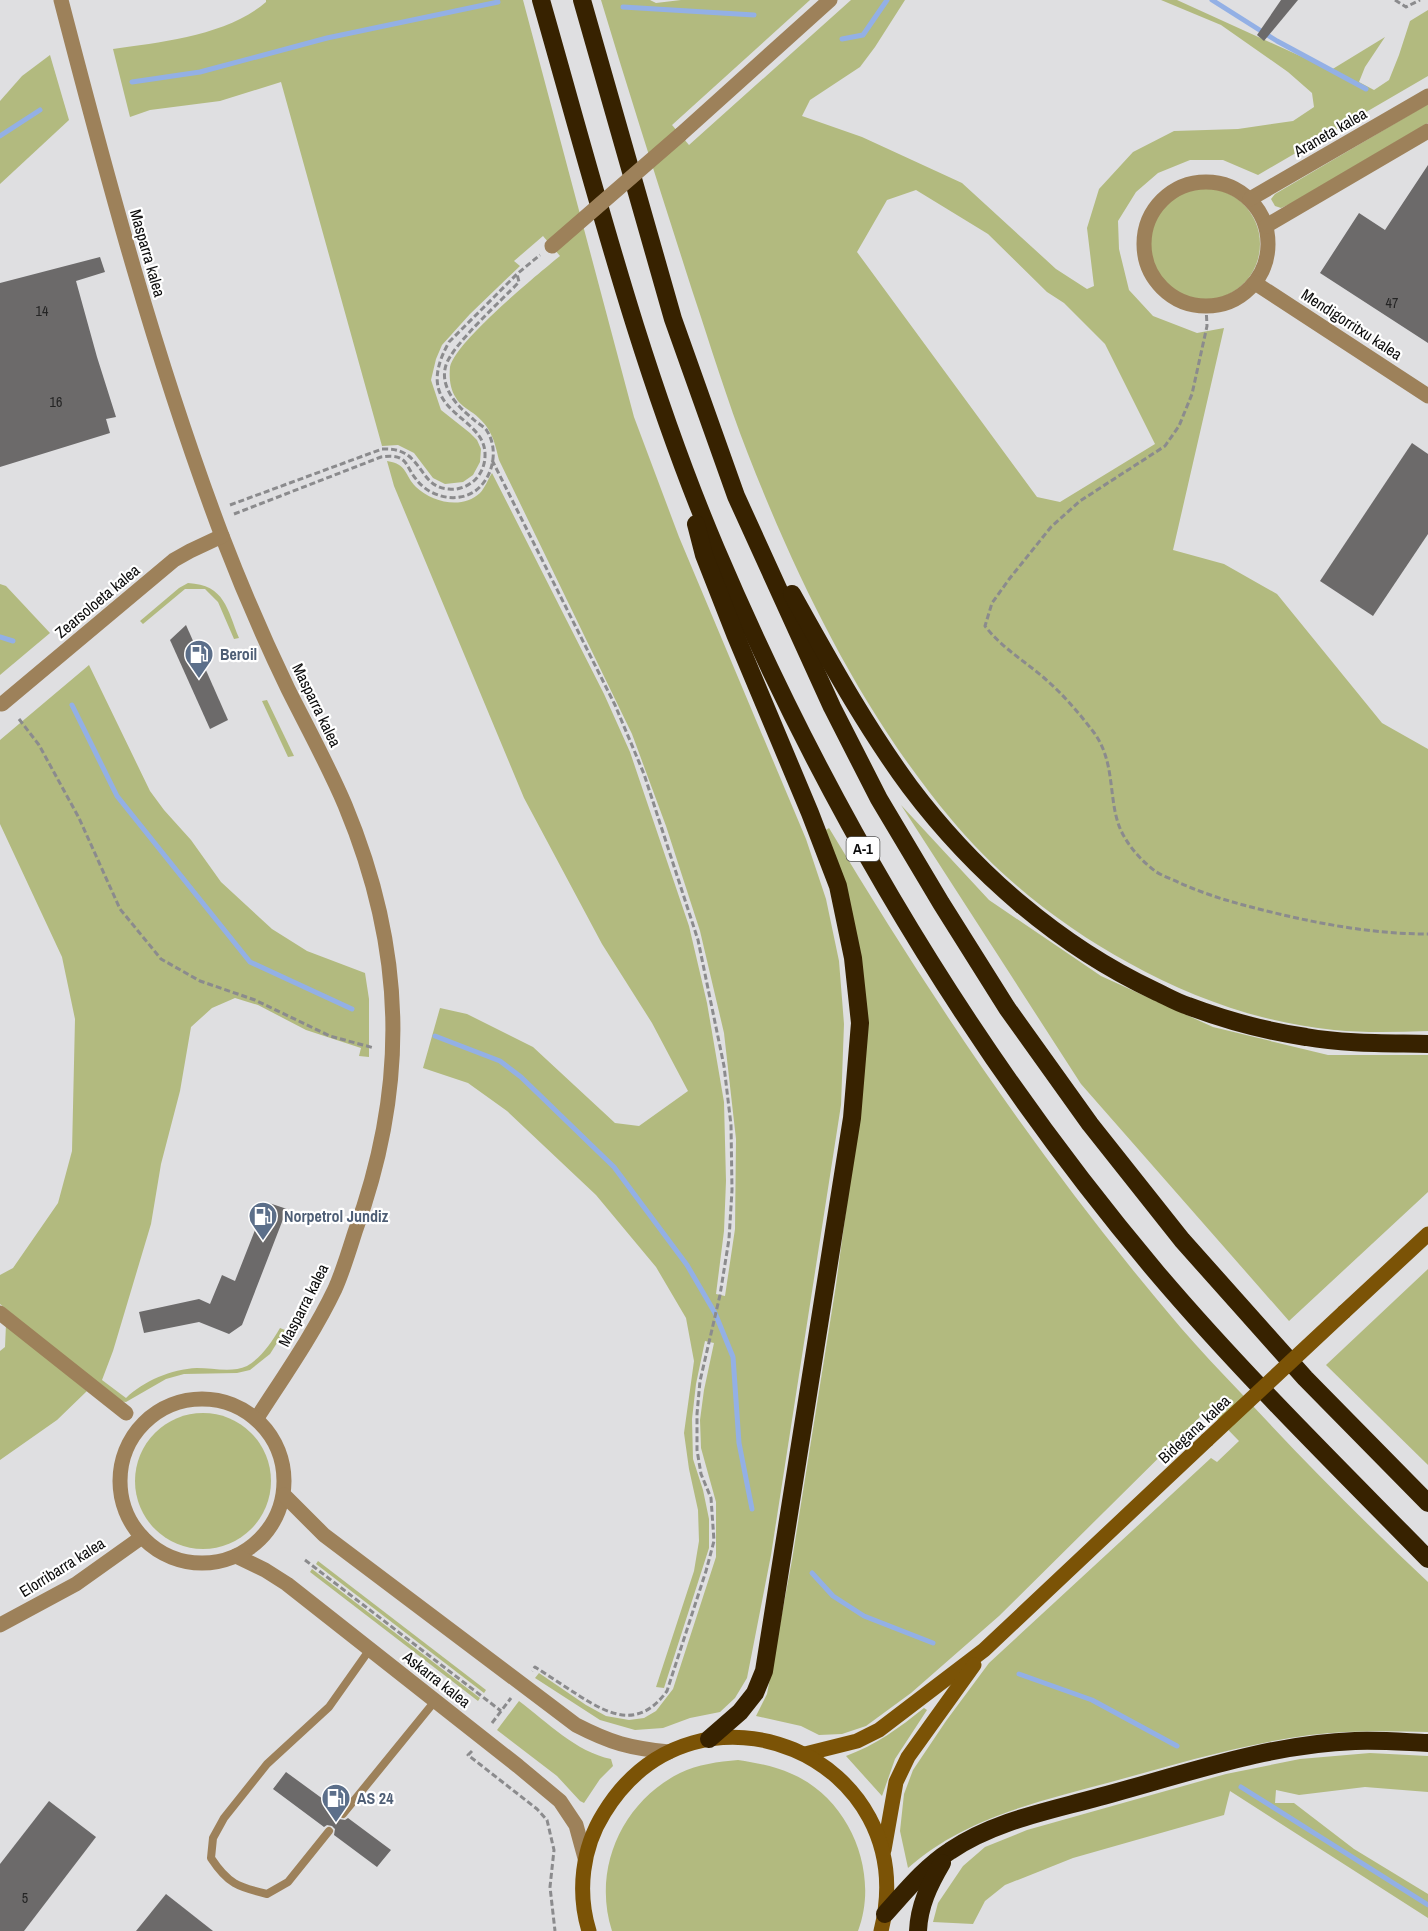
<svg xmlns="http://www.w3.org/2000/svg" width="1428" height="1931" font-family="'Archivo Narrow',sans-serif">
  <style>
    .green { fill: #b2ba7f; fill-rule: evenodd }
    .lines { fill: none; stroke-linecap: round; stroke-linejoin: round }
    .stream { stroke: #93b0e5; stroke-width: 5 }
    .building { fill: #6c6a6a }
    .path { stroke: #8b8b8d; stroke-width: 3; stroke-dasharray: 6 3; stroke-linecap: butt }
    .lane { stroke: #9d815a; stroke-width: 8 }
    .street { stroke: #9d815a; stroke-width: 15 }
    .secondary { stroke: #7b5306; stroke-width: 15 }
    .highway { stroke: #372200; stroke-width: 18 }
    .street-bridge { stroke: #9d815a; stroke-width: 15 }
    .secondary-bridge { stroke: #7b5306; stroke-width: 15 }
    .labels { text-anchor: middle; stroke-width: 4.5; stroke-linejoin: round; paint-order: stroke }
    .number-label { font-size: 14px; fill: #242424 }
    .shield { fill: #fff; stroke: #555; stroke-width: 1.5 }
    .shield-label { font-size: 15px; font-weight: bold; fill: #0c0c0c }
    .street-label { font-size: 16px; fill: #0c0c0c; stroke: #fff }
    .service-label { font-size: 16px; font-weight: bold; fill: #4e5e75; stroke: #fff; text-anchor: start }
  </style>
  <rect width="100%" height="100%" fill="#dfdfe1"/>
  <!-- green -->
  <g class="green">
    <path d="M 266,0 L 523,0 L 634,417 L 679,537 L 806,839 L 826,899 L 839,961 L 844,1024 L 841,1105 L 771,1555 L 747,1678 L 735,1698 L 720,1712 L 690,1718 L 663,1728 L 635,1730 L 600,1720 L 535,1678 L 539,1673 L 586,1705 L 606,1716 L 629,1720 L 644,1718 L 656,1711 L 673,1689 L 716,1557 L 716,1502 L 701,1448 L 700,1420 L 704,1390 L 714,1343 L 705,1341 L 696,1384 L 692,1419 L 693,1459 L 703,1490 L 709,1519 L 709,1548 L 664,1688 L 656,1687 L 694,1571 L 699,1541 L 698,1510 L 689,1469 L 684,1433 L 694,1361 L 686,1318 L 656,1267 L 596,1195 L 507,1111 L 468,1083 L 423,1068 L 440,1008 L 467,1014 L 533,1047 L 615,1123 L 639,1126 L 688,1091 L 652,1023 L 602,944 L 524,798 L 394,486 L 387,461 C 408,464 404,475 416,487 C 432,502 462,510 480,493 C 485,488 488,479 492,473 L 604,694 L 630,752 L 689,926 L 707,1003 L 724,1102 L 726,1181 L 724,1231 L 716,1294 L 725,1296 L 735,1229 L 736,1139 L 724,1033 L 700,931 L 666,826 L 632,734 L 499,460 C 494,439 491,427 473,413 C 467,409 459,404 456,398 C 450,389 449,378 450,367 C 455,342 538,274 560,256 L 543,236 L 514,261 L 520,266 L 470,314 L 442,345 L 436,359 L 431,380 L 441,410 L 470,433 L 477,440 L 481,449 L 480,462 L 473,475 L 463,482 L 445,484 L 433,478 L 414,453 L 398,445 L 382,446 L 281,82 L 220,101 L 150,110 L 130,117 L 113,49 C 162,42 228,35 266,2 Z"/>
    <path d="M 601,0 L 650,0 L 656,3 L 681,0 L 810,0 L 672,125 L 689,145 L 851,0 L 905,0 L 875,47 L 860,67 L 810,100 L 802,116 L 862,137 L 962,183 L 1056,269 L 1087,289 L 1094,286 L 1087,228 L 1099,189 L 1133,152 L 1174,131 L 1238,129 L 1293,121 L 1314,107 L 1312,93 L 1288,72 L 1221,25 L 1161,0 L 1177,0 L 1331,70 L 1385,37 L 1365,67 L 1359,82 L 1374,90 L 1389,80 L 1399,55 L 1410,21 L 1428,10 L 1428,76 L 1258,175 L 1223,160 L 1190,160 L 1158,173 L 1136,192 L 1118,221 L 1119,249 L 1129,290 L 1153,316 L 1197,333 L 1224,328 L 1173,550 L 1224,564 L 1277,594 L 1382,723 L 1428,749 L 1428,1031 C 1397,1032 1365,1033 1334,1030 C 1262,1023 1192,998 1129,963 C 1063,927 999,877 951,819 C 862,713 798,582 748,454 C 727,400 710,344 692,290 C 661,193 630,97 601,0 ZM 916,190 L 988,234 L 1047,292 L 1064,303 L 1105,344 L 1155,444 L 1060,502 L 1037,497 L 857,252 L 887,200 Z"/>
    <polygon points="50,55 69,120 0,184 0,101 22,76"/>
    <polygon points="1428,104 1428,123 1290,204 1281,208 1275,206 1271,199 1275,194"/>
    <circle cx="1204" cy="244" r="56"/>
    <path d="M 188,583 C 225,585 227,609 239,638 L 234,639 L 218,602 L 205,589 L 185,589 L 143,624 L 140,621 L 179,588 Z"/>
    <polygon points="0,584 6,586 50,633 0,675"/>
    <path d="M 89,665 L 150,791 L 164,810 L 191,840 L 221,882 L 272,929 L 307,951 L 365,973 L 369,999 L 369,1057 L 359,1056 L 361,1048 L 306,1030 L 258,1005 L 235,998 L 212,1008 L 191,1027 L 180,1091 L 161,1164 L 151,1224 L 113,1351 L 102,1380 L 126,1398 C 144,1381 171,1369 197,1368 C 213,1368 232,1373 247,1366 C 262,1357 271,1343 280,1328 L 285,1330 L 270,1354 L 250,1370 L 237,1373 L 184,1374 L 166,1379 L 126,1402 L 117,1401 L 0,1304 L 0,1275 L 13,1268 L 58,1203 L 72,1151 L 75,1019 L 62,957 L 0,824 L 0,740 Z"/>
    <polygon points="267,700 294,756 288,757 262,701"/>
    <polygon points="901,805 989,900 1101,976 1213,1027 1328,1055 1428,1055 1428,1192 1289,1321 1081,1084"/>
    <path d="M 829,828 C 935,1005 1047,1171 1181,1328 C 1200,1350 1220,1371 1240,1392 C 1301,1458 1363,1521 1428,1582 L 1428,1732 C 1389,1731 1349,1730 1310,1735 C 1242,1744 1176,1764 1111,1782 C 1040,1801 964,1818 908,1868 L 900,1831 L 904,1794 L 913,1770 L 946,1721 L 989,1663 L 1211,1458 L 1217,1462 L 1239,1441 L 1208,1409 L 999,1616 L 911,1693 L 866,1726 L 842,1734 L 819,1735 L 801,1726 L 756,1716 L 767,1694 L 792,1560 L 836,1285 L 861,1098 L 866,1041 L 824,831 Z"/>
    <polygon points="1428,1269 1428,1465 1326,1365"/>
    <polygon points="6,1324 87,1391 57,1420 0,1460 0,1351 5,1347"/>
    <circle cx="203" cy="1481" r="68"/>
    <polygon points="318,1561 486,1690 484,1693 316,1564"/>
    <polygon points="312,1569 480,1698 478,1701 310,1572"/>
    <path d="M 519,1701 C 547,1722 576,1752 611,1759 L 613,1766 L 600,1779 L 584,1803 L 580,1801 L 557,1776 L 497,1730 Z"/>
    <path d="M 924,1708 L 927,1710 L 895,1759 L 882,1796 L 846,1756 C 876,1745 899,1728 924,1708 Z"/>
    <polygon points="1370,1753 1428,1756 1428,1792 1365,1787 1299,1795 1276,1790 1275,1803 1294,1803 1354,1849 1428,1894 1428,1918 1230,1791 1224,1815 1073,1858 1005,1885 985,1901 973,1924 933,1922 938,1903 963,1866 985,1847 1027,1830 1226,1774 1300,1759"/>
    <path d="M 738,1760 C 757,1763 774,1766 792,1774 C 850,1799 880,1873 858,1931 L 612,1931 C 592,1869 622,1802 680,1773 C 698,1764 718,1762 738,1760 Z"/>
  </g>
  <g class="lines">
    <!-- stream -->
    <g class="stream">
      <polyline points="1212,0 1277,41 1366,89"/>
      <polyline points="623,7 754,15"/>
      <polyline points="842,39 863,35 887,0"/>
      <polyline points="132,82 200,72 327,38 498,2"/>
      <polyline points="0,136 40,110"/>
      <polyline points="0,637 13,641"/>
      <polyline points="72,705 117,796 250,962 352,1009"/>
      <polyline points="435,1036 500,1061 521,1077 614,1167 687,1265 715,1313 733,1357 739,1443 752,1509"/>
      <polyline points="812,1573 833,1596 864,1616 933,1643"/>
      <polyline points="1019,1674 1092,1700 1177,1746"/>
      <polyline points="1241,1787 1428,1905"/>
    </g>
  </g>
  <!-- building -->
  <g class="building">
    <polygon points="1281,0 1298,0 1264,41 1257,35"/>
    <polygon points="1428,165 1428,343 1320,273 1359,213 1385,230"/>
    <polygon points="100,257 105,272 76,281 97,357 116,417 106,419 110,433 0,467 0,283"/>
    <polygon points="1412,443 1428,454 1428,534 1373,616 1320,581"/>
    <polygon points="186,625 228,720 210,729 170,640"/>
    <polygon points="266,1202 287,1209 242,1325 229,1334 199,1322 144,1333 139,1312 199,1299 210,1304 222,1275 235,1281"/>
    <polygon points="286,1772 338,1810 337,1816 339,1819 345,1820 348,1818 391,1850 377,1867 334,1835 335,1829 332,1826 327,1825 324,1827 273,1789"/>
    <polygon points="49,1801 96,1837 24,1931 0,1931 0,1864"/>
    <polygon points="166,1894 213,1931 136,1931"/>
  </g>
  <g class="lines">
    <!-- path -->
    <g class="path">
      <polyline points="1395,0 1406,7 1420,0"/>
      <path d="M 1206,306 L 1207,326 L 1192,394 L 1179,426 L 1165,446 L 1080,501 L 1051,527 L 1010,578 L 992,603 L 985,626 C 1001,647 1023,660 1043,677 C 1062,693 1080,714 1095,734 C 1118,767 1106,808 1125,838 C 1132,850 1143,862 1155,871 C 1162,876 1172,879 1180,883 C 1211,897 1242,905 1275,913 C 1325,925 1376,934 1428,934"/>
      <path d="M 492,460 L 615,705 L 644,774 L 698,940 L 724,1066 L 731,1125 L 732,1190 L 729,1239 L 720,1295 L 700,1381 L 697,1414 L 697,1450 L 701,1474 L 711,1498 L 714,1541 L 706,1571 L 667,1691 C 640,1728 612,1717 578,1695 C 564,1686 549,1676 535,1667 L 532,1671"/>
      <path d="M 230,505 L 382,449 C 390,449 397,449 404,453 C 423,463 424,488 449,489 C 456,490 464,488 471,483 C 479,478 485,467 485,456 C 487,413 408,415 449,342 L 517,274 L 540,255"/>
      <path d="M 234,514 L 381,457 C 388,456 397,455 403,460 C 408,464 411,474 416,479 C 425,492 444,500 460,497 C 489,493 502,454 487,431 C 484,426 477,423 473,419 C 457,406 439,387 446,365 C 453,344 502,300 519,282 L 517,274"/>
      <polyline points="19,719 39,745 79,818 120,909 161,959 200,981 255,1000 330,1036 374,1048"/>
      <polyline points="305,1560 501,1711"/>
      <polyline points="492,1723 511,1698"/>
      <polyline points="472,1751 468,1755 537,1809 547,1820 554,1850 550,1887 555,1931"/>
    </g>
    <!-- lane -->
    <g class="lane">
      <polyline points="343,1814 435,1701"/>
      <path d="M 329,1831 L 288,1882 L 267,1894 C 238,1887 228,1884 211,1858 L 213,1838 L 224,1818 L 267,1764 L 329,1707 L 370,1649"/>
    </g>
    <!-- street -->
    <g class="street">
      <path d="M 61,0 C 108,181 156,361 222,536 C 242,588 264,639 288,689 C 307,727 328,765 345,805 C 405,949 409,1084 355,1232 C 349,1251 343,1271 335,1289 C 313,1335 284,1376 257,1418"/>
      <polyline points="680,135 830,0"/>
      <circle cx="1206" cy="244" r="62"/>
      <polyline points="1250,199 1428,96"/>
      <polyline points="1266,226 1428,131"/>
      <polyline points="1255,283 1428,396"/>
      <polyline points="2,704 174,560 190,551 222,536"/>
      <polyline points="0,1313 126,1413"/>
      <circle cx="202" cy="1481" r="82"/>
      <path d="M 284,1495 L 324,1535 L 576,1725 C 611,1743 629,1748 669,1752"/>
      <polyline points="236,1556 265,1570 287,1584 518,1766 560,1801 576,1825 585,1858"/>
      <polyline points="0,1625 76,1584 142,1537"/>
    </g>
    <!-- secondary -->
    <g class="secondary">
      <polyline points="1344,1312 1428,1234"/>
      <polyline points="805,1754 857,1741 879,1730 984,1650 1207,1440"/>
      <polyline points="884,1850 896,1782 908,1757 974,1665"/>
      <path d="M 589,1931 C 577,1892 582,1848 604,1813 C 697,1661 925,1757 881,1931"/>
    </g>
    <!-- highway -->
    <g class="highway">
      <path d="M 541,0 C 594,185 641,372 716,549 C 827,810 974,1056 1157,1273 C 1242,1373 1336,1465 1428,1559"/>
      <polyline points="582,0 673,319 736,496 832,707 879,799 941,903 1007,1008 1090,1124 1182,1240 1305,1378 1428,1503"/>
      <polyline points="696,524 704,555 735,634 810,813 838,886 853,958 860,1023 852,1118 764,1671 755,1693 740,1712 709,1739"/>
      <path d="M 792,594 C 829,660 865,726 910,787 C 974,872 1059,946 1155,991 C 1166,996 1176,1002 1188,1006 C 1225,1020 1266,1031 1306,1037 C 1346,1044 1388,1043 1428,1044"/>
      <path d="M 885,1914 C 905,1892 925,1867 950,1851 C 994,1821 1049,1811 1099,1797 C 1182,1775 1268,1744 1355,1741 C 1380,1740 1404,1742 1428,1743"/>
      <path d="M 918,1931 C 919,1906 929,1885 942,1863"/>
    </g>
    <!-- street-bridge -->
    <polyline class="street-bridge" points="552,246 680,135"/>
    <!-- secondary-bridge -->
    <polyline class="secondary-bridge" points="1207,1440 1344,1312"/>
  </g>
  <!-- icons -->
  <defs>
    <g id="fuel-pin" transform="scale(1.5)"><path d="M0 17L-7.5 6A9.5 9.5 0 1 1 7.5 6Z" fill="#5c6f8a" stroke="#fff"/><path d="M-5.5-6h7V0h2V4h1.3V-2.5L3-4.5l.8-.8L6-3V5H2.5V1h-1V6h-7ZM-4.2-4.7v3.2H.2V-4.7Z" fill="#fff"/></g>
  </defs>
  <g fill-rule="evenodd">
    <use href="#fuel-pin" x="199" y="654"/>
    <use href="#fuel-pin" x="263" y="1216"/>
    <use href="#fuel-pin" x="336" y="1798"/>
  </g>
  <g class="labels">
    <!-- number labels -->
    <g class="number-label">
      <text x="1392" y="308">47</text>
      <text x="42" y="316">14</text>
      <text x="56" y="407">16</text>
      <text x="25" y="1903">5</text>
    </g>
    <!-- shield labels -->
    <rect class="shield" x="846.5" y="837" width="33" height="24" rx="4.5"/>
    <g class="shield-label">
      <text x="863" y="854">A-1</text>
    </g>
    <!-- street labels -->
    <g class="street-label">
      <text transform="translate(1330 132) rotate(-30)" y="6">Araneta kalea</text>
      <text transform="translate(148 253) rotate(74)" y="6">Masparra kalea</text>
      <text transform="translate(1352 324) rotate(33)" y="6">Mendigorritxu kalea</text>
      <text transform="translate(97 601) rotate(-40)" y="6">Zearsoloeta kalea</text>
      <text transform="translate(317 705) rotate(64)" y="6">Masparra kalea</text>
      <text transform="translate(303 1305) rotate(-63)" y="6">Masparra kalea</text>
      <text transform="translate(1194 1429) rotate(-43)" y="6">Bidegana kalea</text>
      <text transform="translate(62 1567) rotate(-32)" y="6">Elorribarra kalea</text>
      <text transform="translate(437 1679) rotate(38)" y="6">Askarra kalea</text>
    </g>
    <!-- service labels -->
    <g class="service-label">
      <text x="220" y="660">Beroil</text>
      <text x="284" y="1222">Norpetrol Jundiz</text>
      <text x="357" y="1804">AS 24</text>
    </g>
  </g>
</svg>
